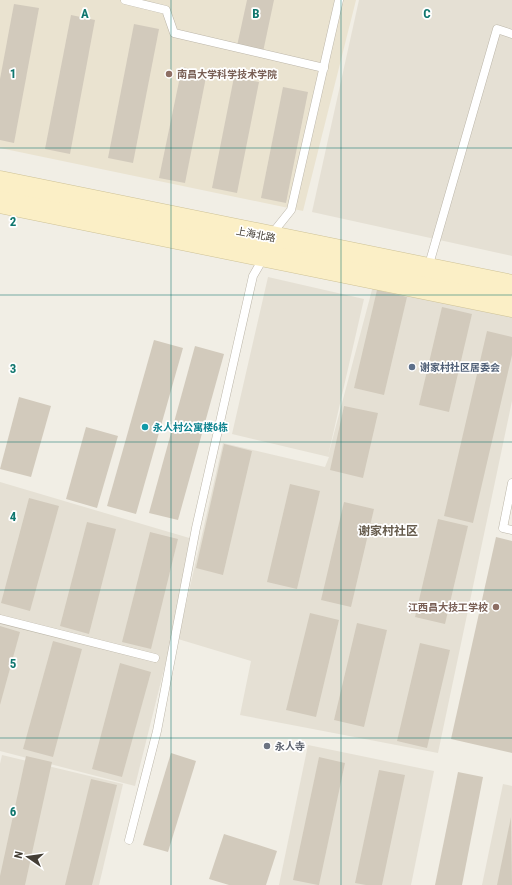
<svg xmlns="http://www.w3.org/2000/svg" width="512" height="885" font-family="'Roboto Condensed','Noto Sans SC',sans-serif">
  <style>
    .residential { fill: #e5e0d4 }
    .education { fill: #eae3d0 }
    .building { fill: #d2cabc }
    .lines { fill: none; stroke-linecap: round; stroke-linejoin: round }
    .service-casing { stroke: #bcb6a9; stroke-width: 9 }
    .secondary-casing { stroke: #cec297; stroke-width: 23 }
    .service { stroke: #fff; stroke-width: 8 }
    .secondary { stroke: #fbefc6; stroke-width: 22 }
    .grid { fill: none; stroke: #0f766e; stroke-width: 1; stroke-opacity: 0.55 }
    .education-dot { fill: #8d6e63; stroke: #fff; stroke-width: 1.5 }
    .service-dot { fill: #5c6f8a; stroke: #fff; stroke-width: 1.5 }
    .culture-dot { fill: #0f9aa8; stroke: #fff; stroke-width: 1.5 }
    .worship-dot { fill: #6b7280; stroke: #fff; stroke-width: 1.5 }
    .labels { text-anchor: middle; stroke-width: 3.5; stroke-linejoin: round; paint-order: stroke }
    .education-label { font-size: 10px; font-weight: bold; fill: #785e54; stroke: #fff; text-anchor: start }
    .street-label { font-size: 10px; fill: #443e35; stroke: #fff }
    .service-label { font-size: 10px; font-weight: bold; fill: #4e5e75; stroke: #fff; text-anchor: start }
    .culture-label { font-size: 10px; font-weight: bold; fill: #0d838f; stroke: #fff; text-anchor: start }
    .worship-label { font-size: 10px; font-weight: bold; fill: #5b616d; stroke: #fff; text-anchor: start }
    .quarter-label { font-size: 12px; font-weight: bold; fill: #665c4d; stroke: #fff }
    .grid-label { font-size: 13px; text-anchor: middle; font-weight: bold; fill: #0f766e; stroke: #fff; stroke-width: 3.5; stroke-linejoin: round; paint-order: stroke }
  </style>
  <rect width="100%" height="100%" fill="#f1eee5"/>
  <!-- residential -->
  <g class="residential">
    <polygon points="359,0 512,0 512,256 312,212"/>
    <polygon points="268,277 364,299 328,456 373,286 512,316 512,401 438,753 240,715 251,661 178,639 223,443 325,467 329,457 232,434"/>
    <polygon points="0,482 196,540 135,786 0,751"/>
    <polygon points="308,745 434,771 411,885 279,885"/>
    <polygon points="2,755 123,784 99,885 0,885 0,764"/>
    <polygon points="503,784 512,786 512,885 482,885"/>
  </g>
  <!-- education -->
  <polygon class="education" points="0,0 356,0 303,211 0,148"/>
  <!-- building -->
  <g class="building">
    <polygon points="247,0 274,0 263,52 237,46"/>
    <polygon points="14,4 39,8 14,143 0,140 0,79"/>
    <polygon points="71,15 95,20 70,154 45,149"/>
    <polygon points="134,24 159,29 133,163 108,158"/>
    <polygon points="182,67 207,72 185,183 159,178"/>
    <polygon points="234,77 259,82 237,193 212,188"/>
    <polygon points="283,87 308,92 286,203 261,198"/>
    <polygon points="377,290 407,297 384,395 354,388"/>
    <polygon points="442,307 472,314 449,412 419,405"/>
    <polygon points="487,331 512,337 512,355 473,523 444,516"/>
    <polygon points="154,340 183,348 136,514 107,506"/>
    <polygon points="195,346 224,354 178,520 149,513"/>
    <polygon points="19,397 51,406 31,477 0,469"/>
    <polygon points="344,406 378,413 363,478 330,470"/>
    <polygon points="86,427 118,436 97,508 66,499"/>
    <polygon points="224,444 252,451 223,575 196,568"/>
    <polygon points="290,484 320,491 297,589 267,582"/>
    <polygon points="29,498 59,506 30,611 1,603"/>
    <polygon points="344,502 374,509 351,607 321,600"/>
    <polygon points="438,519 468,526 445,624 415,617"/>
    <polygon points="87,522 116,529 89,634 60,626"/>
    <polygon points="150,532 178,539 151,649 122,642"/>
    <polygon points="496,537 512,541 512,753 451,739"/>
    <polygon points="310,613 339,620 316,717 286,710"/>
    <polygon points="357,623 387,630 364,727 334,720"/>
    <polygon points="0,626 20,632 0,705"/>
    <polygon points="53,641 82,649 53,757 23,749"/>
    <polygon points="420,643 450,650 427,748 397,741"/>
    <polygon points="120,663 151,672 122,777 92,769"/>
    <polygon points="171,753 196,761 168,852 143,845"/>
    <polygon points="26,756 52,762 25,885 0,885 0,876"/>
    <polygon points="319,757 345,763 319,885 318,885 293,880"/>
    <polygon points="379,770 405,775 382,885 366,885 355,883"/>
    <polygon points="458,772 483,777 462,885 435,885"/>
    <polygon points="91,779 117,785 92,885 65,885"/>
    <polygon points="511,817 512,885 497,885"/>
    <polygon points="224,834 277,851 266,885 229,885 209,879"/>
  </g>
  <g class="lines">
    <!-- service casing -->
    <g class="service-casing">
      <g id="service">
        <polyline points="125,0 166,10 174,33 324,68"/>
        <polyline points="271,235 291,210 339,0"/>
        <polyline points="428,268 497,29 512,34"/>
        <polyline points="512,483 503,528 512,530"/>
        <polyline points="0,619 155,658"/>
        <polyline points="129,840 157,731 196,528 253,276 264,257"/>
      </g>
    </g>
    <!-- secondary casing -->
    <g class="secondary-casing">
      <g id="secondary">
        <polyline points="0,182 512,286"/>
        <polyline points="0,202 512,306"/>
      </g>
    </g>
    <!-- service -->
    <use href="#service" class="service"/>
    <!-- secondary -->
    <use href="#secondary" class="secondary"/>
  </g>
  <!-- grid -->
  <path class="grid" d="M 171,0 L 171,885M 341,0 L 341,885M 0,148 L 512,148M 0,295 L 512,295M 0,442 L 512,442M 0,590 L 512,590M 0,738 L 512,738"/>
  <!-- markers -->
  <g class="education-dot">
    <circle cx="169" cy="74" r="4"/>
    <circle cx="496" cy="607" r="4"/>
  </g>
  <circle class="service-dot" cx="412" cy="367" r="4"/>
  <circle class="culture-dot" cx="145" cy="427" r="4"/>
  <circle class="worship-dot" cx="267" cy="746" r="4"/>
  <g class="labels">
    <!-- education labels -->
    <g class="education-label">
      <text x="177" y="78">南昌大学科学技术学院</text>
      <text x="488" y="611" text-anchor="end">江西昌大技工学校</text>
    </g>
    <!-- street labels -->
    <g class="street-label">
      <text transform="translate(256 234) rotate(11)" y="4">上海北路</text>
    </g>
    <!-- service labels -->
    <g class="service-label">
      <text x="420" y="371">谢家村社区居委会</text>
    </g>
    <!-- culture labels -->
    <g class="culture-label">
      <text x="153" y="431">永人村公寓楼6栋</text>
    </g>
    <!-- worship labels -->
    <g class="worship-label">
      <text x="275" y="750">永人寺</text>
    </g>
    <!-- quarter labels -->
    <g class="quarter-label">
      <text x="388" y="535">谢家村社区</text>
    </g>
  </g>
  <g class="grid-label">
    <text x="85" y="18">A</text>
    <text x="256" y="18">B</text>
    <text x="427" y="18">C</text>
    <text x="13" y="78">1</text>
    <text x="13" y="226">2</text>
    <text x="13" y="373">3</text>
    <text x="13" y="521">4</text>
    <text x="13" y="668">5</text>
    <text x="13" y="816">6</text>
  </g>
  <!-- north arrow -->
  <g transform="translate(28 857) rotate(283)" stroke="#ffffff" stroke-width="3" paint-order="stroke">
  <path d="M0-3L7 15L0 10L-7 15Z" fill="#443e35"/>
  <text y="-6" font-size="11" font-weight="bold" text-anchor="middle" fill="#443e35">N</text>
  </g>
</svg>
